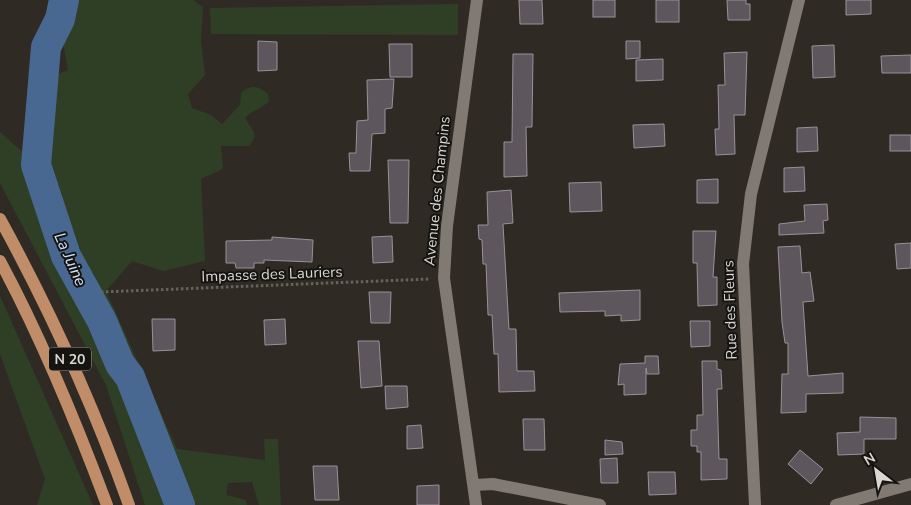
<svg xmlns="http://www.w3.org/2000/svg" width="911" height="505" font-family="'Nunito Sans',sans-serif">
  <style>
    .green { fill: #2f3f25 }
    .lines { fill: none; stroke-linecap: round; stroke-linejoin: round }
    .river { stroke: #496891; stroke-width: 30 }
    .building { fill: #5d565c; stroke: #999197 }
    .path { stroke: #66625c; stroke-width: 3; stroke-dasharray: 2.5 2.5; stroke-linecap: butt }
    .minor { stroke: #807a73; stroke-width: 12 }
    .primary { stroke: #c08d68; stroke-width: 12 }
    .labels { text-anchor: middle; stroke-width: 4; stroke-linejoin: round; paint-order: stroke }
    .shield { fill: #161411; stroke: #9f9c98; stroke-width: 1 }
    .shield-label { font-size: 14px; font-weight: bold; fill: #dad6d2 }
    .street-label { font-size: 15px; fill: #dad6d2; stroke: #161411 }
    .water-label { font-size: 16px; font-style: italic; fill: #cde1fb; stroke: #161411 }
  </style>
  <rect width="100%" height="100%" fill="#2f2b24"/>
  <!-- green -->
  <g class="green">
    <path d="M 67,0 L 193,0 L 203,7 L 201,40 L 205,75 L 188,94 L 192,108 L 211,115 L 222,124 L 240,105 L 241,93 C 250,84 259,86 268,94 L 269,101 C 262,109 252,110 245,118 L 254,132 L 255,137 L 249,146 L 221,146 L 223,169 L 201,179 L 205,261 L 163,271 L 132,261 L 106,291 L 177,449 L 265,460 L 264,439 L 278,439 L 281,505 L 259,505 L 252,482 L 228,483 L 226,495 L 246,500 L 247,505 L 145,505 L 106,385 L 0,183 L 0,132 L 28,157 L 43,128 L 51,77 L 68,70 L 63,43 L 63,20 Z"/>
    <polygon points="458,4 458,35 211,34 210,8"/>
    <polygon points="0,296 92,503 93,505 37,505 45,479 0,354"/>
  </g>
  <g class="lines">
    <!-- river -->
    <polyline class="river" points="64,0 60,19 46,47 36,165 66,256 102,321 120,364 130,377 180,505"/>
  </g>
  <!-- building -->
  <g class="building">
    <polygon points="519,0 542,0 543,24 520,24"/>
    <rect x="593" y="0" width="22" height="17"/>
    <rect x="656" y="0" width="23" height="22"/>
    <polygon points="727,0 746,0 746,4 750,4 750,20 728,20"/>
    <polygon points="846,0 871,0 871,14 846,15"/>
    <polygon points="258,41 277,42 277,70 258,71"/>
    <polygon points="626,41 640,41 640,58 626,59"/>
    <polygon points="389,44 412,44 412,77 390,77"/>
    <polygon points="834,45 835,77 813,78 812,46"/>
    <polygon points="747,52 745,115 734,115 735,154 716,155 715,129 719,129 718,85 725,85 724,53"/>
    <polygon points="513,54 533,54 532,127 526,127 527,176 504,177 504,142 512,142"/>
    <polygon points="911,55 911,73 882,73 881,56"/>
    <polygon points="663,59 663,80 636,81 636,60"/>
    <polygon points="394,79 392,108 385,109 385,133 372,134 370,171 350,171 349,153 356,153 357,121 368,120 367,80"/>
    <polygon points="664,124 665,146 634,148 633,125"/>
    <polygon points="817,127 818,151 797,152 797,128"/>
    <rect x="890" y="135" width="21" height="16"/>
    <polygon points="388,160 409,160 408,223 390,223"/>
    <polygon points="804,167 805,191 784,192 784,168"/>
    <polygon points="718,179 718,203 697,203 697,180"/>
    <polygon points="601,182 602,211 570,212 569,183"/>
    <polygon points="511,190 513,223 503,224 509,329 516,329 517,371 534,371 535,391 499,392 498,354 494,354 492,315 488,315 486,264 483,264 482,240 479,239 478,225 488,225 487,192"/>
    <polygon points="827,204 828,220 823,221 824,233 779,235 779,224 805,221 804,205"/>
    <polygon points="693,231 716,231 713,277 717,277 717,305 698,306 697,263 693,263"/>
    <polygon points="392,236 393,262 373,263 372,237"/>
    <polygon points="272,237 313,240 312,262 264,260 264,263 254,263 254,268 236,268 235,263 226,263 226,241 272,240"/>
    <polygon points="911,243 911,268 897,269 895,244"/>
    <polygon points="800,246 802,273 810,272 814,301 803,302 808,376 843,373 843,393 806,394 806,412 781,413 782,374 788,374 788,343 785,343 782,322 778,247"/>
    <polygon points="640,290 640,320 621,321 621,315 605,316 605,311 560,312 559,293"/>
    <polygon points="369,292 391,292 390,323 371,323"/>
    <polygon points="152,319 175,319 175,350 153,351"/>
    <polygon points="285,319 286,344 265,345 264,320"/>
    <polygon points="690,321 710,321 710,346 691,347"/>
    <polygon points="358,341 379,341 382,386 361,388"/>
    <polygon points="645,356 658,356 659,374 647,374 646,368 646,394 624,395 624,384 618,385 620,364 645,363"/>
    <polygon points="702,361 717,361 717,369 721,370 722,389 717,389 719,459 727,459 727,479 701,480 701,452 697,452 697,446 691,446 691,430 697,430 697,415 703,415"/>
    <polygon points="385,386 407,386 408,407 386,409"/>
    <polygon points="860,417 896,418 896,439 864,439 864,454 838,455 837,433 860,432"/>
    <polygon points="523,419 544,419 545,450 524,450"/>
    <polygon points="421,425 423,448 407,449 407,426"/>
    <polygon points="605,440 622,442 623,454 605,455"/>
    <polygon points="800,450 823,469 811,484 788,464"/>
    <polygon points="617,458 618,483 601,483 600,459"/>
    <polygon points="313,466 337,466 339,500 315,500"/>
    <polygon points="648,472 675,472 676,494 649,495"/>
    <polygon points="439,485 439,505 417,505 417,486"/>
  </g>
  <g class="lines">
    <!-- path -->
    <polyline class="path" points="101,292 430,279"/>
    <!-- minor -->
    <g class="minor">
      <polyline points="474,485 493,484 600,505"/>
      <polyline points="476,505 444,278 447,226 477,0"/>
      <polyline points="755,505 743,264 751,194 799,0"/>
      <polyline points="836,505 911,484"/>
    </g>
    <!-- primary -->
    <g class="primary">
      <path d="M 0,219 C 50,310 94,407 129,505"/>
      <path d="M 0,261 C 42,339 76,422 107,505"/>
    </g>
  </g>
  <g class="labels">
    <!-- shield labels -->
    <rect class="shield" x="49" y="347.5" width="42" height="23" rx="4"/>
    <g class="shield-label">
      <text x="70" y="364">N 20</text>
    </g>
    <!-- street labels -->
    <g class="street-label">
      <text transform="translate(437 191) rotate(-84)" y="5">Avenue des Champins</text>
      <text transform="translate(272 274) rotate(-2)" y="5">Impasse des Lauriers</text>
      <text transform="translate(730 310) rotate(-92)" y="5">Rue des Fleurs</text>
    </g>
    <!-- water labels -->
    <g class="water-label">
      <text transform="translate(71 259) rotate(66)" y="6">La Juine</text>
    </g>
  </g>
  <!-- north arrow -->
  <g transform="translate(876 470) rotate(329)" stroke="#161411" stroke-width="4" paint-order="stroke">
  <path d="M0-4L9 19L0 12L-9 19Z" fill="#dad6d2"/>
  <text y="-8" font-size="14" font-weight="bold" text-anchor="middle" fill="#dad6d2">N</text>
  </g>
</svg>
